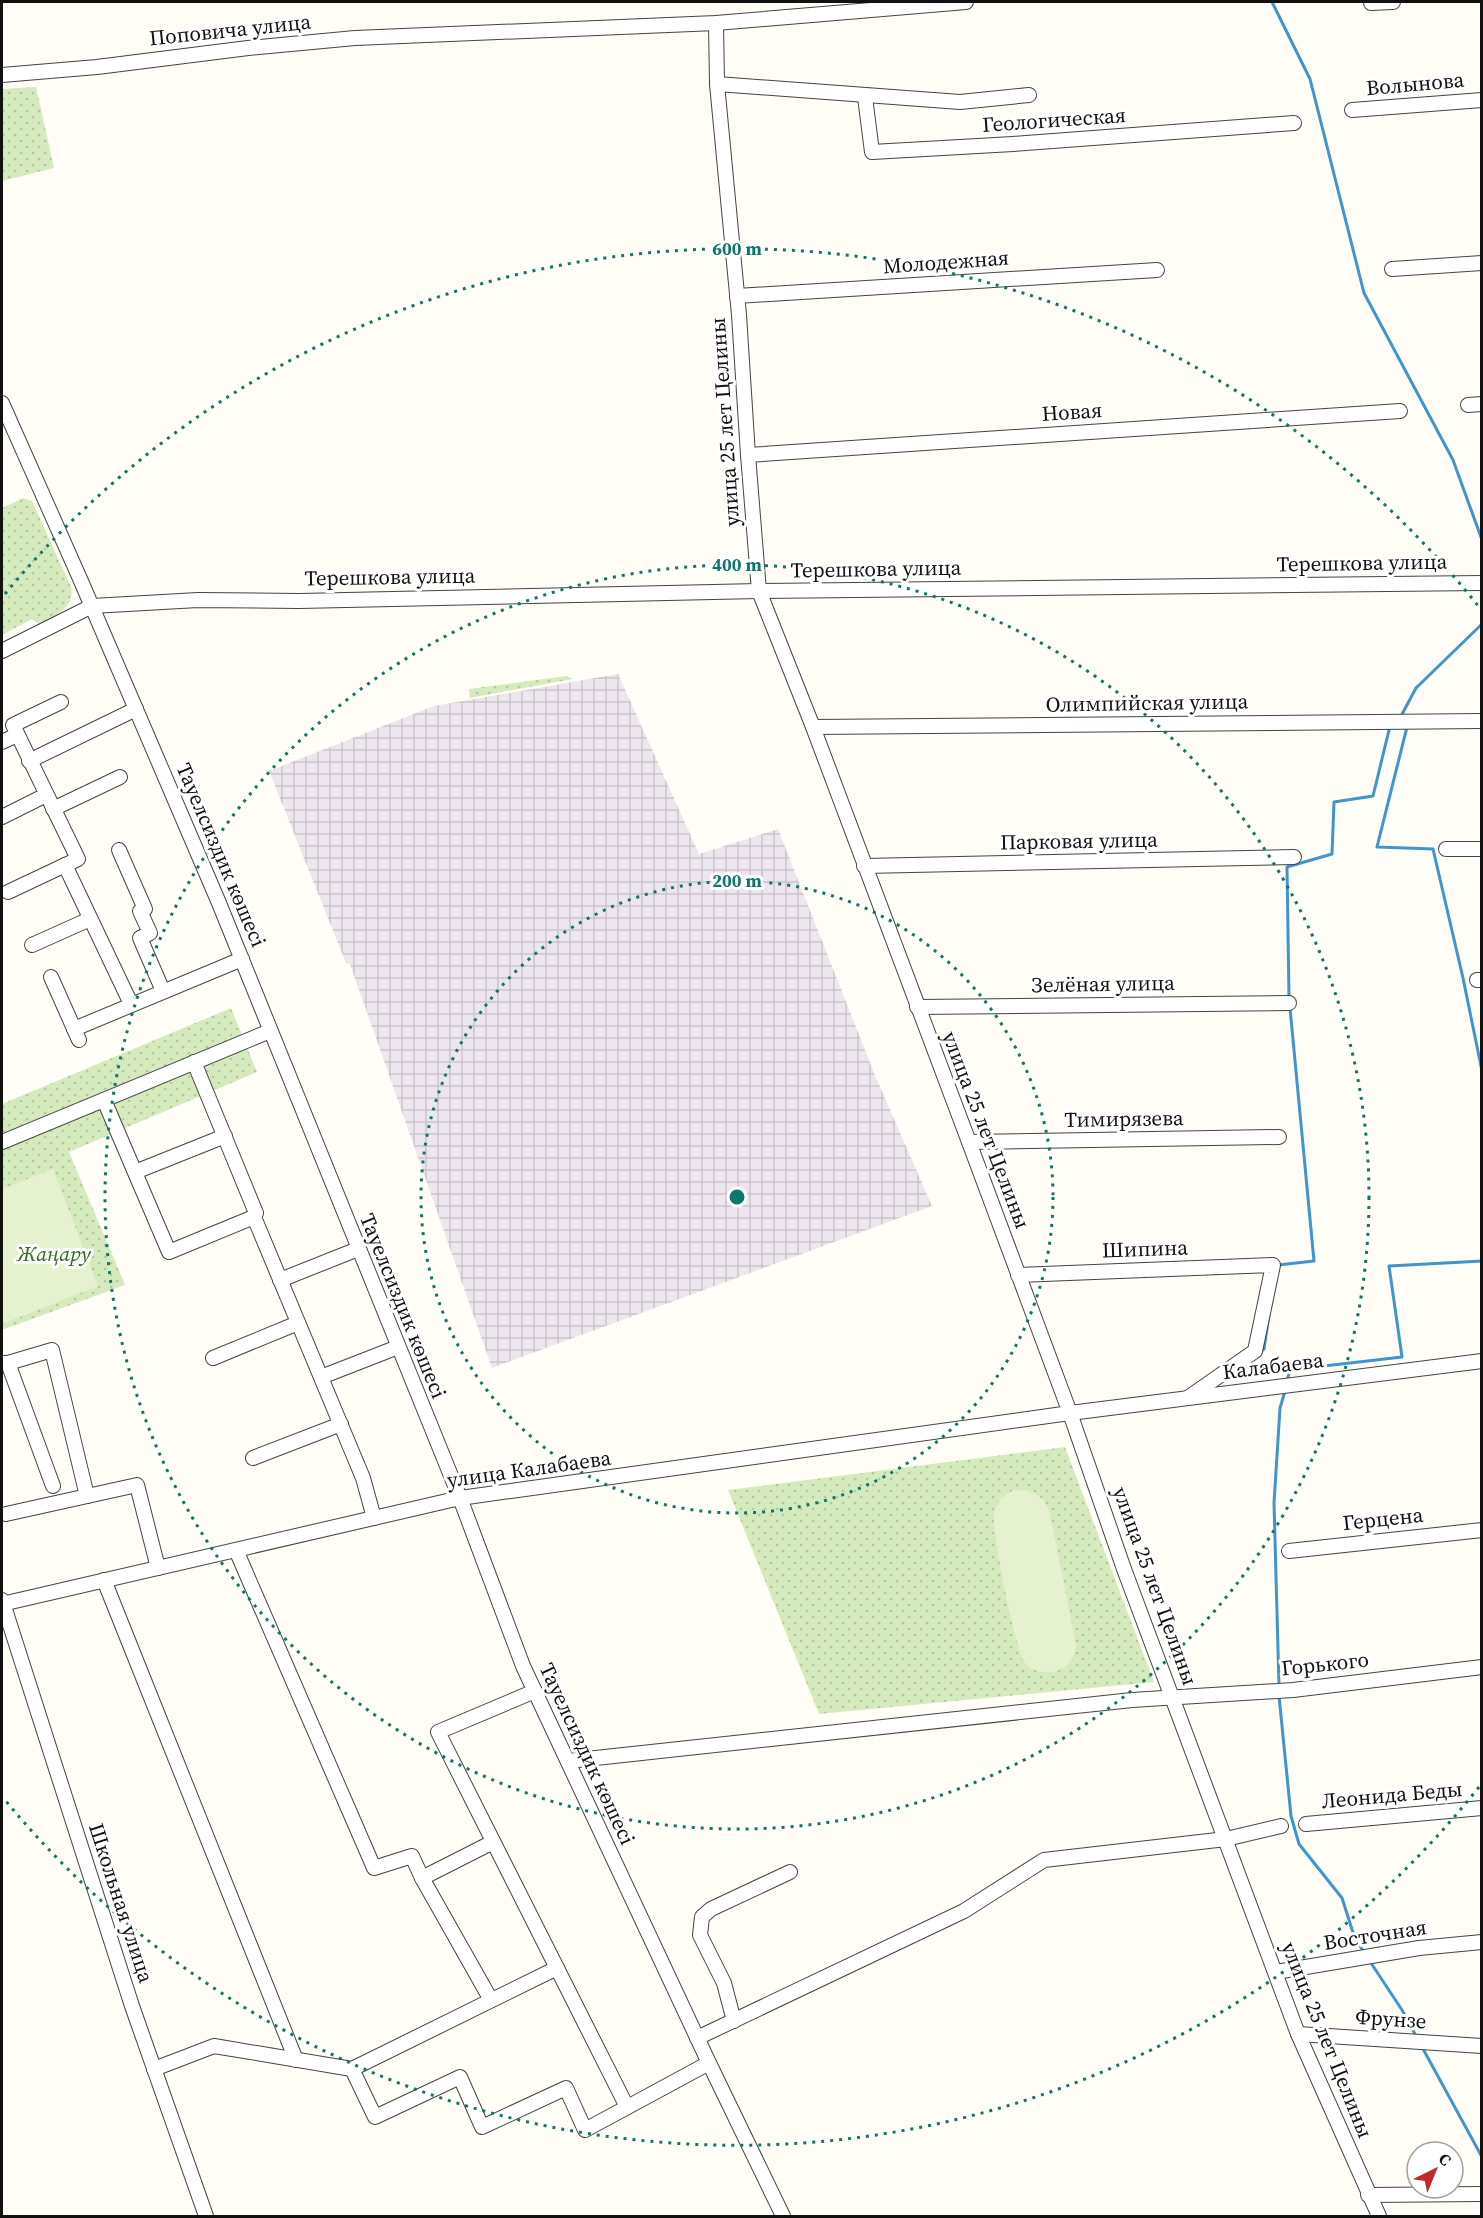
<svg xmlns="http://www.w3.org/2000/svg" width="1483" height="2218" font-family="'Source Serif 4',serif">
<defs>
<pattern id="industrial-grid" width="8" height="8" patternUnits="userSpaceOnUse" patternTransform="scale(1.5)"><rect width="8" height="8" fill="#eee6ef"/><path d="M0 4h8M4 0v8" fill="none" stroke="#cbc4cc"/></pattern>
<pattern id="green-dots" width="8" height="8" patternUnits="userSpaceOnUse" patternTransform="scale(1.5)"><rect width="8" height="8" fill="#d5ebbd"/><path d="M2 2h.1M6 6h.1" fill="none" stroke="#b6c8a1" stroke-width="1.8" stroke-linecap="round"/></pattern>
</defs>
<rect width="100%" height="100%" fill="#fffdf5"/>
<!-- industrial -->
<path fill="url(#industrial-grid)" d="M618,674L699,854L778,829L874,1073L932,1206L492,1368L350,964L346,963L269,771L434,706Z"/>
<!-- green -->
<g fill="url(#green-dots)">
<path d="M36,87L54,168L2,181V89Z"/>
<path d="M23,498L32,501L71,587C75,609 55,615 39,624L32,619L2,635V508Z"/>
<path d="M567,676L573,679L470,698L469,689Z"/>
<path d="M231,1008L257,1072L69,1152L125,1285L2,1330V1104Z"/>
<path d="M1065,1447L1154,1682L819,1714L728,1490Z"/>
</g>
<!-- pitch -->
<g fill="#e6f2cf">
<path d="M53,1169L98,1286L2,1324V1189Z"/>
<path d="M1014,1490C1033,1489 1043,1495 1050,1513L1076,1645C1075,1651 1074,1657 1070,1662C1060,1675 1036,1676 1025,1663C1015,1651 992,1531 994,1514C997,1501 1003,1496 1014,1490Z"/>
</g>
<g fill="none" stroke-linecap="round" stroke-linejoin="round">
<!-- stream -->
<g stroke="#3f96cf" stroke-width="3">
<path d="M1272,2L1310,79L1364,293L1453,460L1482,540"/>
<path d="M1400,718L1416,688L1482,624"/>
<path d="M1407,727L1377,847L1433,849L1463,978L1482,1071"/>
<path d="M1289,998L1287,867L1332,854L1334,802L1373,796L1390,726"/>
<path d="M1278,1265L1314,1261L1290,1008"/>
<path d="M1260,1352L1264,1349L1269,1315"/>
<path d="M1236,1376L1249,1363"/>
<path d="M1237,1376L1402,1357L1389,1266L1482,1261"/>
<path d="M1287,1381L1290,1370"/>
<path d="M1279,1686L1274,1503L1280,1408L1285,1391"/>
<path d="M1279,1696L1291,1816L1299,1844L1342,1898L1355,1939L1364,1952"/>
<path d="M1369,1960L1402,2010L1416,2036"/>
<path d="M1422,2047L1482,2157"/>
</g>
<defs>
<g id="minor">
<path d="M1371,2V3L1393,2"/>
<path d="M716,23L717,84L739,315L748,455L759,591L813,727L969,1142L1070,1413L1124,1569L1298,2034L1379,2216"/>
<path d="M2,75L97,67L248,48L355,38L716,23L966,2"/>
<path d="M717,84L960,102L1029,95"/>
<path d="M865,97L872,152L1013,144L1294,123"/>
<path d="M1352,110L1482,100"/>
<path d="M1392,269L1482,263"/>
<path d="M737,296L1157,270"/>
<path d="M2,403L81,581L219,903L460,1498L523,1666L709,2063L783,2216"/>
<path d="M1468,405L1482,404"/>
<path d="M748,455L1400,411"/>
<path d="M2,651L92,606L198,600L299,601L759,591L1482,583"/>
<path d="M813,727L1482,721"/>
<path d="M2,742L17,735"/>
<path d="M29,761L136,709"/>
<path d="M53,809L120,777"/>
<path d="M2,817L46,795"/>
<path d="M1446,849H1482"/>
<path d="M119,850L145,909L140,911L150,933L140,938L163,991"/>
<path d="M65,865L131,1004"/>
<path d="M864,866L1294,857"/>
<path d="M8,892L78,859L13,725L61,702"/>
<path d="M32,945L90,919"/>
<path d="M51,977L79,1040"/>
<path d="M1477,980H1482"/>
<path d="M917,1007L1289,1003"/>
<path d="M74,1029L242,959"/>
<path d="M194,1062L256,1213L254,1217L363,1478L374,1518"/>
<path d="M104,1100L169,1252L254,1217"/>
<path d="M2,1142L270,1031"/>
<path d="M969,1142L1279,1137"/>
<path d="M135,1172L225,1136"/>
<path d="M1018,1275L1273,1265L1255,1351L1189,1397"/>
<path d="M280,1280L358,1249"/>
<path d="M213,1358L298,1323"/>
<path d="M2,1363H8L52,1350L87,1496"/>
<path d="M8,1363L53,1486"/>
<path d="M321,1377L398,1347"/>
<path d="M253,1458L341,1424"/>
<path d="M6,1514L137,1485L158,1568"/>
<path d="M236,1550L374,1868L412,1856L422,1878L491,2000"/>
<path d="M1289,1551L1482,1530"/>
<path d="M104,1580L296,2060"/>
<path d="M2,1600L132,2006L206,2216"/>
<path d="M2,1604L460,1498L1070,1413L1482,1361"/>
<path d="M535,1691L438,1732L627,2107"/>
<path d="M568,1761L1132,1700L1293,1690L1482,1667"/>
<path d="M1306,1824L1482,1808"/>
<path d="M422,1878L493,1842"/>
<path d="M1276,1972L1419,1948L1482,1942"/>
<path d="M734,2021L724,1983L700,1935L702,1917L711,1909L790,1872"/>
<path d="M1298,2034L1482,2046"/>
<path d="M697,2038L964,1911L1044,1860L1226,1839L1281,1826"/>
<path d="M154,2069L214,2046L352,2069L557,1968"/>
<path d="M352,2069L375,2117L460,2077L482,2127L566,2088L585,2130L709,2063"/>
<path d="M1368,2195L1482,2194"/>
</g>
</defs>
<!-- minor casing -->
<use href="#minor" stroke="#444" stroke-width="16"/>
<!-- minor -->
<use href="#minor" stroke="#fff" stroke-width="14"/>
</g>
<!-- distance rings -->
<g fill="none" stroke="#0f766e" stroke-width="3" stroke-dasharray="3 6">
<circle cx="737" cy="1197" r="316"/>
<circle cx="737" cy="1197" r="632"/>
<path d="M1479 1787A948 948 0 0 1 5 1800M5 594A948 948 0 0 1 1479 607"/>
</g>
<g text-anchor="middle" stroke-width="6" stroke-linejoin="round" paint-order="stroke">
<!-- street labels -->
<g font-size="21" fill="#111" stroke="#fff">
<text transform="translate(230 30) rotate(-6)" y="7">Поповича улица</text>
<text transform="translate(1415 84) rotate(-5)" y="7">Волынова</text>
<text transform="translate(1054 120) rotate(-4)" y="7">Геологическая</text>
<text transform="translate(946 262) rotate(-4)" y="7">Молодежная</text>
<text transform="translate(1072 412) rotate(-4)" y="7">Новая</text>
<text transform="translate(725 422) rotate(-94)" y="7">улица 25 лет Целины</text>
<text transform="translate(1362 563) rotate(-1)" y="7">Терешкова улица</text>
<text transform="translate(876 569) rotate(-1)" y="7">Терешкова улица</text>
<text transform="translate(390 577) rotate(-1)" y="7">Терешкова улица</text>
<text transform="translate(1147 703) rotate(-1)" y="7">Олимпийская улица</text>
<text transform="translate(1079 841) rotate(-1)" y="7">Парковая улица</text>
<text transform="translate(221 855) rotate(67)" y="7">Тауелсиздик көшесі</text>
<text transform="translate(1103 984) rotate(-1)" y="7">Зелёная улица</text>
<text transform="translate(1124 1119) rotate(-1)" y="7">Тимирязева</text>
<text transform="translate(986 1130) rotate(69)" y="7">улица 25 лет Целины</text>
<text transform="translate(1145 1249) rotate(-2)" y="7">Шипина</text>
<text transform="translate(403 1306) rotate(68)" y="7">Тауелсиздик көшесі</text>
<text transform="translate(1273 1366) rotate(-7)" y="7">Калабаева</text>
<text transform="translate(529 1469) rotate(-8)" y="7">улица Калабаева</text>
<text transform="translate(1383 1519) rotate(-6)" y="7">Герцена</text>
<text transform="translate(1155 1586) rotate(70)" y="7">улица 25 лет Целины</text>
<text transform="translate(1325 1664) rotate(-6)" y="7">Горького</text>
<text transform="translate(587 1754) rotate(65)" y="7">Тауелсиздик көшесі</text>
<text transform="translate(1392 1795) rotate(-5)" y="7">Леонида Беды</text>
<text transform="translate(121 1903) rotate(72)" y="7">Школьная улица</text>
<text transform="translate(1375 1935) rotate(-9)" y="7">Восточная</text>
<text transform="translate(1391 2019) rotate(4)" y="7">Фрунзе</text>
<text transform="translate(1327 2040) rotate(68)" y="7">улица 25 лет Целины</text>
</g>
<!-- park labels -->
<g font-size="21" font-style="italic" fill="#2f6b1f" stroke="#fff">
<text x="54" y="1261">Жаңару</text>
</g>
</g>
<circle cx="737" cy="1197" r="9" fill="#0f766e" stroke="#fff" stroke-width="3"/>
<g font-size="18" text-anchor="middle" font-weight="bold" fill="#0f766e" stroke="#fff" stroke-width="6" stroke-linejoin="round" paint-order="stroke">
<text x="737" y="255">600 m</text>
<text x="737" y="571">400 m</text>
<text x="737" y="887">200 m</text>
</g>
<!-- border -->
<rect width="1483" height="2218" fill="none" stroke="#111111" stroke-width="6"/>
<!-- north arrow -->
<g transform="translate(1435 2170) rotate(43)"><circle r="28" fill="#ffffff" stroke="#a0a0a0" stroke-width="1.5"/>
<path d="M0-4.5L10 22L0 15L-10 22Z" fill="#c4262e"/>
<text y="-9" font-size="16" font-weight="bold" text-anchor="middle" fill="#111111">С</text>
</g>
</svg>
